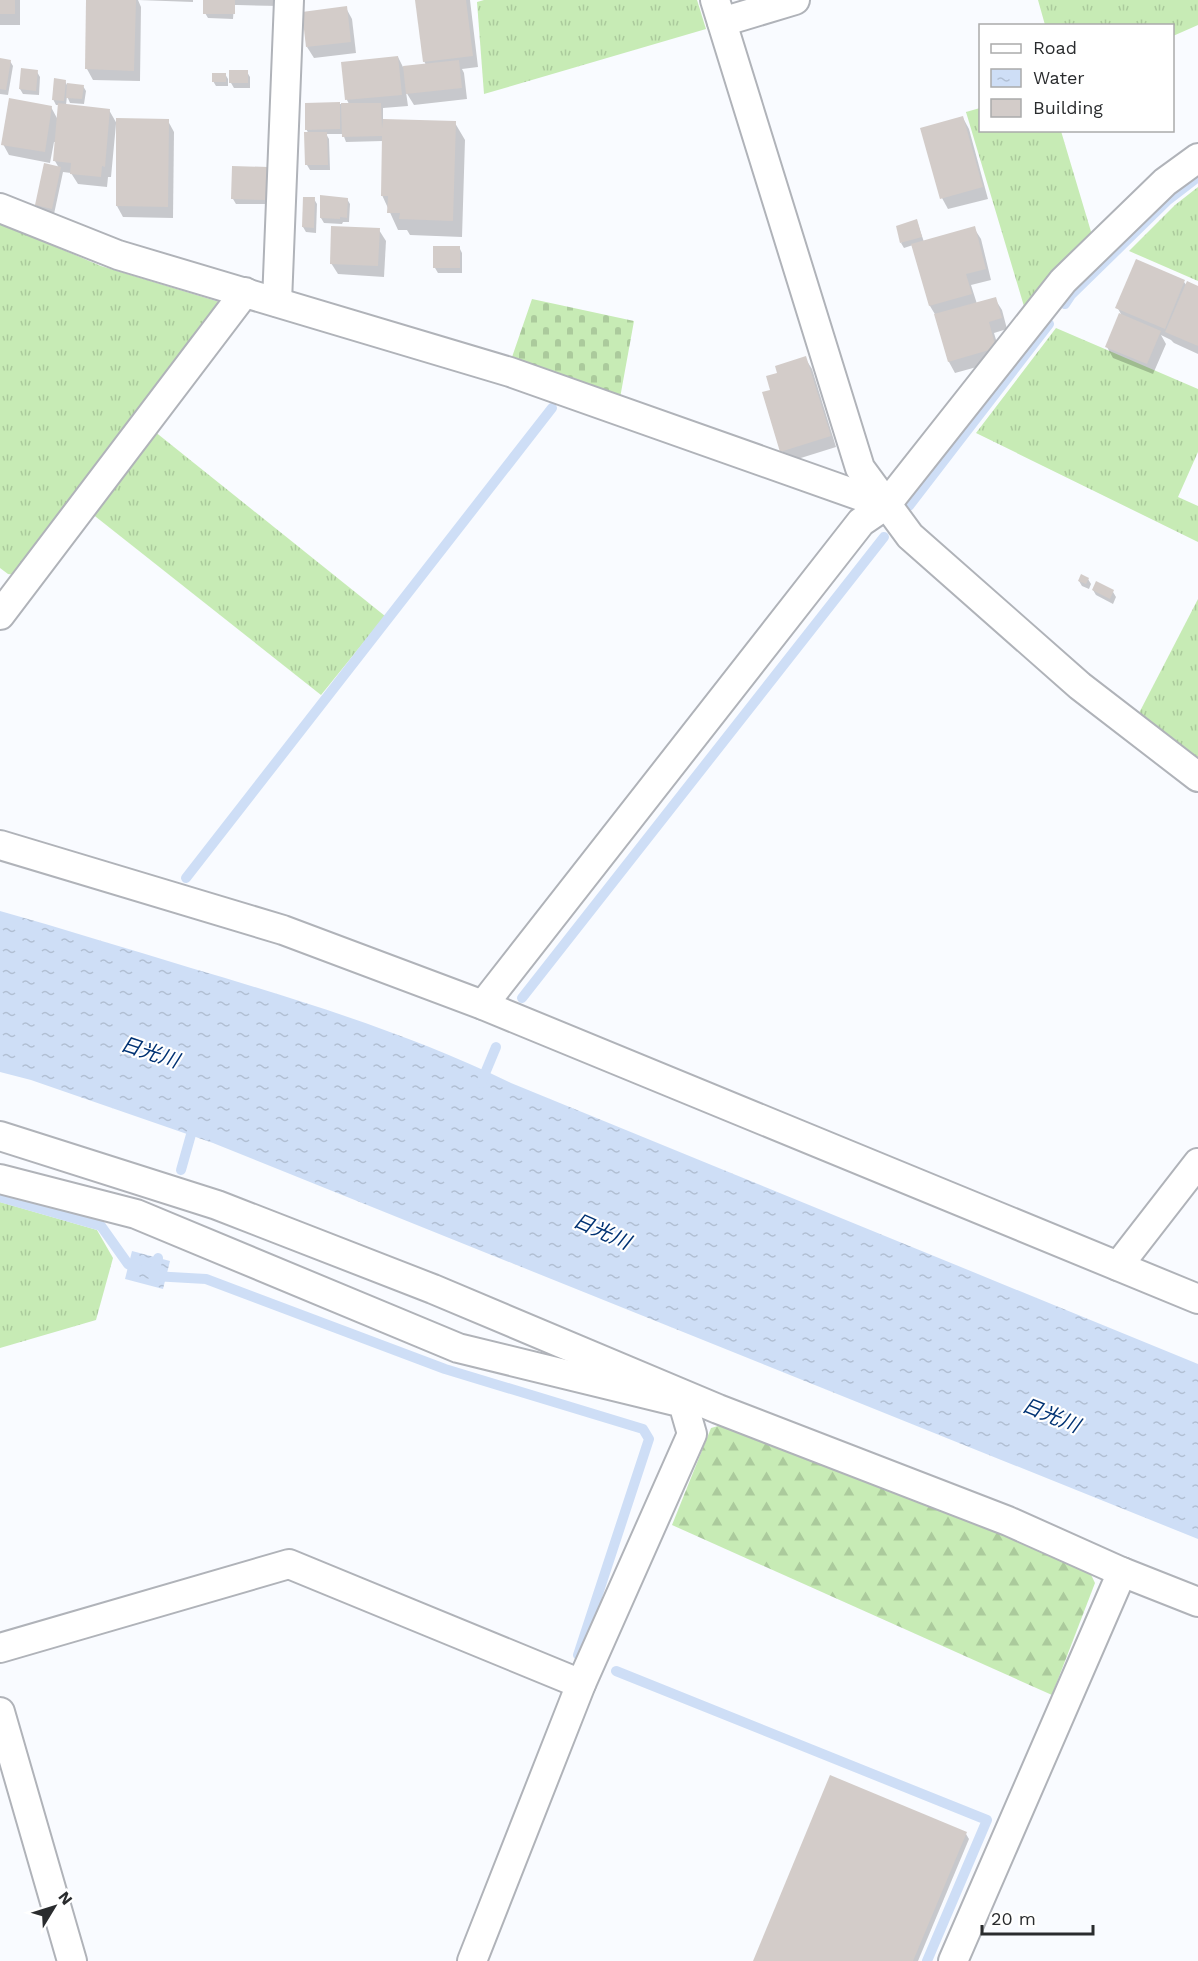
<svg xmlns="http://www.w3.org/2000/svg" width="1198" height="1961" font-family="'Work Sans','Noto Sans JP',sans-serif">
<defs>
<pattern id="grass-tufts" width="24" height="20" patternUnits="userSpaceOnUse" patternTransform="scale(1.5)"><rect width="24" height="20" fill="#c7ebb5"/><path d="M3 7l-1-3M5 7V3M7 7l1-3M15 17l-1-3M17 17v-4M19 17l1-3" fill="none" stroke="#abca9c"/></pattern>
<pattern id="forest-firs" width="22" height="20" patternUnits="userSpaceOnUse" patternTransform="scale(1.5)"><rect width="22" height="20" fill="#c7ebb5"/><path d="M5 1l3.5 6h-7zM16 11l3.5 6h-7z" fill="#abca9c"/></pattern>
<pattern id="cemetery-stones" width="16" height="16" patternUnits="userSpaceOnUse" patternTransform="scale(1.5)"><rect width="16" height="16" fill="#c7ebb5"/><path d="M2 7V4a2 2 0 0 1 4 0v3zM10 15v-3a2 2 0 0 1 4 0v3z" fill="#abca9c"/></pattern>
<pattern id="water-ripples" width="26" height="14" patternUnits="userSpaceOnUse" patternTransform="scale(1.5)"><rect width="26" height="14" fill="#cedef6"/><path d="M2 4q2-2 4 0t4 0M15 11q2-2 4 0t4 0" fill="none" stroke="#b1bfd3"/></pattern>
</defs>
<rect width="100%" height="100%" fill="#f9fbff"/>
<!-- grass -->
<g fill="url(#grass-tufts)">
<path d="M484,0H697L706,29L484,94L477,2Z"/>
<path d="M1038,0H1198V25L1173,36L1172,26L1045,25Z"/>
<path d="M980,108V130L1061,131L1092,235L1026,313L966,112Z"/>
<path d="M1198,187V281L1129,251L1175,205Z"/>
<path d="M0,223L101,266L226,304L24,576L8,574L0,568Z"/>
<path d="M1056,328L1198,389V452L1178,497L1198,506V542L976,433Z"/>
<path d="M154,431L385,616L321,695L91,513Z"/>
<path d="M1198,599V763L1138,715Z"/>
<path d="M0,1202L97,1230L113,1258L96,1320L0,1348Z"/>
</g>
<!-- forest -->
<path fill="url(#forest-firs)" d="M736,1421L1084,1560L1095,1583L1052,1695L672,1525L711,1428Z"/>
<!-- cemetery -->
<path fill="url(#cemetery-stones)" d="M532,299L634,321L620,398L576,379L511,360Z"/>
<!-- water -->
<g fill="url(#water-ripples)">
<path d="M0,911C64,929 128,949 191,968C300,1000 410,1034 511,1083L1198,1364V1539L213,1143L31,1080L0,1072Z"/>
<path d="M132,1251L170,1261L163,1289L125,1279Z"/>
</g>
<!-- shadow -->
<g fill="#0003">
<rect x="0" y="0" width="20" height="25"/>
<path d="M88,0H193V2L138,0L141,7L140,81L93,80L87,69Z"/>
<path d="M227,0H280V6L237,5V19V5H234L233,19L208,18L205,13Z"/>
<path d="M417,0H470L478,67L462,69L464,73L467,99L414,105L406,92L408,106L383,108V121L455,123L465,140L462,237L410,235L407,230H398L382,195L383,141L346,142L343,134H326L329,139L330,170H310L307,165L309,134L306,129V104H349L347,100L343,63L398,57L403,67L426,65L424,61Z"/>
<path d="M346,8L352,19L356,53L314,58L307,47Z"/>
<path d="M0,60L10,61L13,66L8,95L0,94Z"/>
<path d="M37,72L40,77L39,95L23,94L20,89Z"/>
<path d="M247,72L250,77V88H234L231,83Z"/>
<path d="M225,74L228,79V86H216L213,81Z"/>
<path d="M65,81L67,85L83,86L86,91L84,104L70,103L67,96L66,105L109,110L117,124H116L111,177H108L107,187L78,184L71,173L63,172L54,214L39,210L36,205L59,168L55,161L56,142H54L50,163L9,155L3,144L51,107L58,120L60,105H56L53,99Z"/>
<path d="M963,118L969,129L988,199L948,209L942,198Z"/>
<path d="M168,121L174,132L173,218L123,217L117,206Z"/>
<path d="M267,168L270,174L269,204H236L233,199Z"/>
<path d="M322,196L347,199L350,204L349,222H343L342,224L324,223L321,218Z"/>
<path d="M314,199L317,204L316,233L306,232L303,227Z"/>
<path d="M917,221L924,242L974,228L981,239L991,280L971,285L977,304L995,299L1002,310L1007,329L994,333L1002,360L955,373L949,362L936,316L930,306L913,245L904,248L901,243Z"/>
<path d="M379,230L386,241L384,277L338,274L331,263Z"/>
<path d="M459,247L462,253V273H438L435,268Z"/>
<path d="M1184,282L1187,286L1198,287V354L1174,343L1171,340L1161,335L1166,344L1153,374L1113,358L1107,347L1121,314L1117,307Z"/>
<path d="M805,358L812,369L836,447L788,462L782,451L772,391L779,374Z"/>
<path d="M1088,579L1091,584L1089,589L1082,586L1079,581Z"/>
<path d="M1093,590L1113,592L1116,597L1113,604L1096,595Z"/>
<path d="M966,1834L969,1839L918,1961H755Z"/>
</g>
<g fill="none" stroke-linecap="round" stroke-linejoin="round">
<!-- stream -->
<g stroke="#cedef6" stroke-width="10">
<path d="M1065,304L1071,295L1168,200L1198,177"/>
<path d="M909,506L1049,324"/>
<path d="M186,878L552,408"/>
<path d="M522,998L884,537"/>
<path d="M481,1083L496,1047"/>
<path d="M181,1170L194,1124"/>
<path d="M0,1197L101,1226L128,1264L139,1270"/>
<path d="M158,1258L153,1276L206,1279L445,1369L643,1429L649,1439L578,1655"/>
<path d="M616,1671L987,1820L927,1961"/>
</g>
</g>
<!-- building -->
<g fill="#d3ccc9">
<rect x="0" y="0" width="15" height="14"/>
<path d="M86,0H136L134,71L85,69Z"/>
<rect x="203" y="0" width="32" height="14"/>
<path d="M415,0H466L473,56L423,62Z"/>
<path d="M347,6L351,42L306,47L302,12Z"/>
<path d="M398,56L402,95L345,100L341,62Z"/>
<path d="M0,58L11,60L6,90L0,89Z"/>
<path d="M459,60L462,88L406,94L403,66Z"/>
<path d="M21,68L38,70L36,91L19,89Z"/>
<rect x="229" y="70" width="19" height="13"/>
<rect x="212" y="73" width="14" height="9"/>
<path d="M54,78L66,80L64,101L52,100Z"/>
<path d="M67,83L84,85L82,99L66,98Z"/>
<path d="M9,98L52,106L45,152L1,145Z"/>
<path d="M340,102V129L305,130V103Z"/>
<path d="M58,103L110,109L105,167L102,166L101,177L70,174L71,163L53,161Z"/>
<path d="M341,103H381L382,129L383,119L456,121L453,221L399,219L400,213H387L388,196H381L382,136L342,137Z"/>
<path d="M963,116L983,187L940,199L920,128Z"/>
<path d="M116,118L169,119L168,207L116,206Z"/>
<path d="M304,132H327L328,165H305Z"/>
<path d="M44,163L61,167L52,209L35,205Z"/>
<path d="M232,166L268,167L267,200L231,199Z"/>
<path d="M320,195L348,198L347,218L340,217V219L320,218Z"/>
<path d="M303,197H315L314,228L302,227Z"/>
<path d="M917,219L922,237L900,243L896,226Z"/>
<path d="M331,226L380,228L378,266L330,264Z"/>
<path d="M975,226L986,269L966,274L972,294L929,306L911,244Z"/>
<rect x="433" y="246" width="27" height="22"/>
<path d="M1136,259L1185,280L1165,329L1115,308Z"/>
<path d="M1187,281L1198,286V346L1165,332Z"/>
<path d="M996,297L1002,318L989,322L996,348L948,362L934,314Z"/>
<path d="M1119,313L1161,331L1147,364L1105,347Z"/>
<path d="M806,356L831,436L780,452L762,392L770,390L766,376L777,373L775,366Z"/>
<path d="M1081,574L1089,578L1086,584L1078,581Z"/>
<path d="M1096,581L1114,590L1110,599L1092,590Z"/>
<path d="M830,1775L967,1832L913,1961H753Z"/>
</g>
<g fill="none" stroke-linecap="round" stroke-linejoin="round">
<defs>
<g id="street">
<path d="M715,0L860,468L910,536L1080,686L1198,777"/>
<path d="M722,22L795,0"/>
<path d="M0,208L118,255L510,372L886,505"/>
<path d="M277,302L289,0"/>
<path d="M0,615L245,292"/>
<path d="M0,845L283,930L483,1005L1198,1299"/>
<path d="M483,1005L861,522L886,505L1063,281L1165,182L1198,158"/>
<path d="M0,1136L217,1205L433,1289L718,1409L1008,1521L1122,1572L1198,1602"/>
<path d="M0,1179L136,1214L458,1348L683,1403L692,1434L581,1684L472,1961"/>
<path d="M1118,1266L1198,1163"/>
<path d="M0,1648L289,1564L581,1684"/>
<path d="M0,1712L72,1961"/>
<path d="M953,1961L1122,1572"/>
</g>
</defs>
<!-- street casing -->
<use href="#street" stroke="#b0b3b9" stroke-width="32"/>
<!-- street -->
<use href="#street" stroke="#fff" stroke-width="28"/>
</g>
<g text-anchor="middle" stroke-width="4.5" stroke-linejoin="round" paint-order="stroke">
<!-- water labels -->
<g font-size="20" font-style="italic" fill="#003273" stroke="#fff">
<text transform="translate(150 1052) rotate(18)" y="7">日光川</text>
<text transform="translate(602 1231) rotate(24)" y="7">日光川</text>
<text transform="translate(1051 1415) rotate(22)" y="7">日光川</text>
</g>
</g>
<!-- legend -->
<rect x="979" y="24" width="195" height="108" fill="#ffffff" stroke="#aaabab" stroke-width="1.5"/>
<rect x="991" y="44" width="30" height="9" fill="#ffffff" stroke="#aaabab" stroke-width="1.5"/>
<text x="1033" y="54" font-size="18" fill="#2a2c2e">Road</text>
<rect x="991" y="69" width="30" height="18" fill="url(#water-ripples)" stroke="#aaabab" stroke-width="1.5"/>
<text x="1033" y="84" font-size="18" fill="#2a2c2e">Water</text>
<rect x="991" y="99" width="30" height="18" fill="#d3ccc9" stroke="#aaabab" stroke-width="1.5"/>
<text x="1033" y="114" font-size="18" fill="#2a2c2e">Building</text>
<!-- north arrow -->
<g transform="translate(54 1907) rotate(52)" stroke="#ffffff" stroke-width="4.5" paint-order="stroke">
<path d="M0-4.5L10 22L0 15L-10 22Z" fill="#2a2c2e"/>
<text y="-9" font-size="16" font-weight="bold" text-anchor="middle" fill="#2a2c2e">N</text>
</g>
<!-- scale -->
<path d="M982 1925v9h111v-9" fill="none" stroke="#2a2c2e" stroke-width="3"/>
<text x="991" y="1925" font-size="18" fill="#2a2c2e" stroke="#ffffff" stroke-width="4.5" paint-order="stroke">20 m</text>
</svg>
